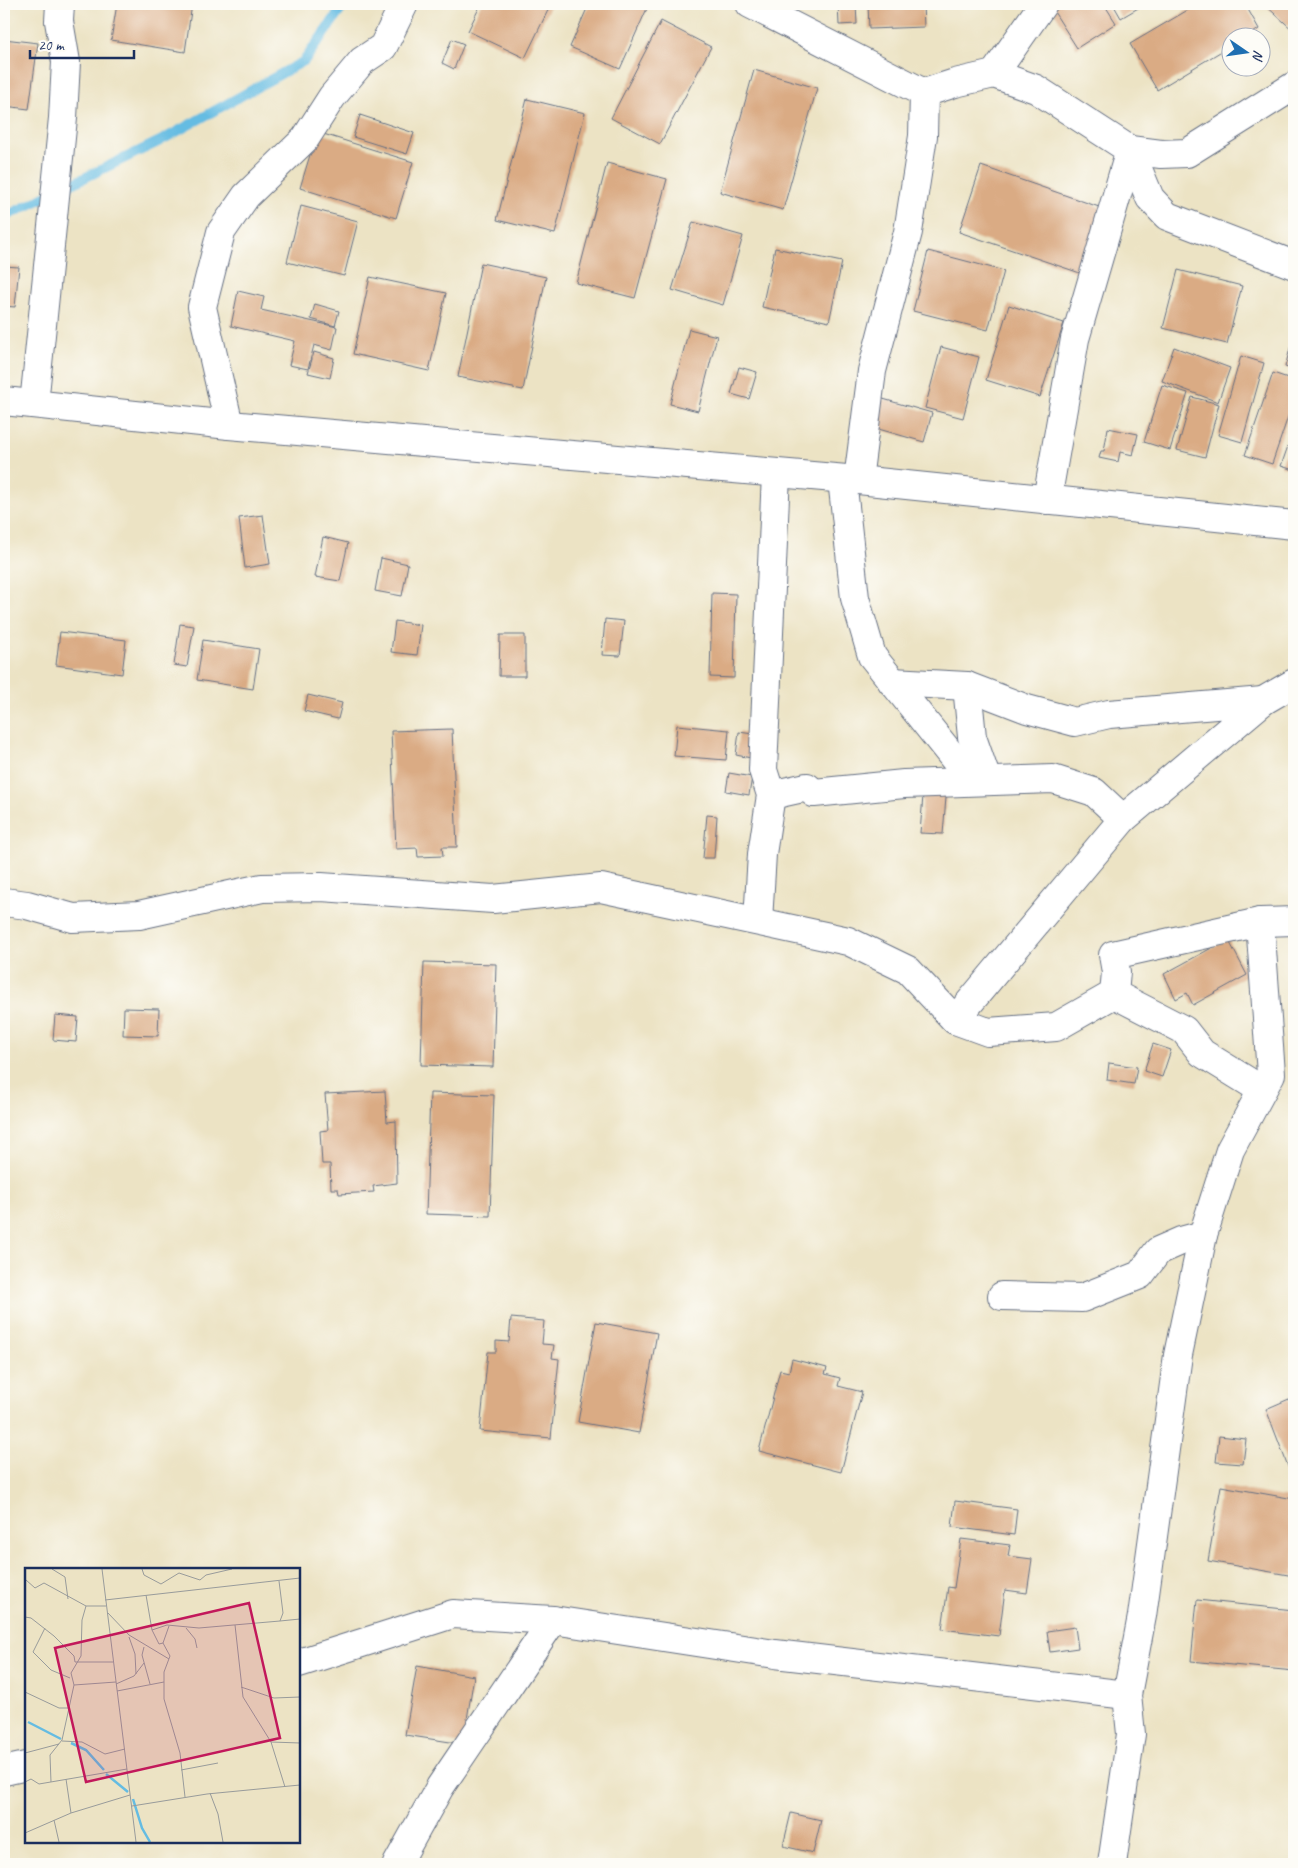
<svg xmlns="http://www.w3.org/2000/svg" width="1298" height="1868" font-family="Caveat,sans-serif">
<rect width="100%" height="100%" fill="#fdfcf7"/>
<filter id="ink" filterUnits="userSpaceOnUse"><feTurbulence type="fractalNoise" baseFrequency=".02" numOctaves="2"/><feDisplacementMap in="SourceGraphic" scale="10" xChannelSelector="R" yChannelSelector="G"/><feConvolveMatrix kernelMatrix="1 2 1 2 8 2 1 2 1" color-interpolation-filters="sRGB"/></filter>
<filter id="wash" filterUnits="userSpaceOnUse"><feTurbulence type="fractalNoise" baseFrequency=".0096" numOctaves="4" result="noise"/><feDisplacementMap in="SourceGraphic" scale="20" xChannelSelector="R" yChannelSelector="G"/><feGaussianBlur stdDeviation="1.12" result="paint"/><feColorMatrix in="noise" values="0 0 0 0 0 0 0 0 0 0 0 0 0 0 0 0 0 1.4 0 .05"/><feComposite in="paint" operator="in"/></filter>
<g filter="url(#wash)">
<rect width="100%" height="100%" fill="#ece3c4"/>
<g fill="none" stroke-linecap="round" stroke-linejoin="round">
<!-- stream -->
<path stroke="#65bce2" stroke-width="10" d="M4,217L160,141L304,61L345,4"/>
</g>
<g id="blocks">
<!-- building -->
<g fill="#daab84">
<path d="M117,4H192L185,52L111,40Z"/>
<path d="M481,4H551L525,58L468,31Z"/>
<path d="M589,4H649L620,69L570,47Z"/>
<path d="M838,4H856L857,24L839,25Z"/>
<path d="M868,4H923L924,27L869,29Z"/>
<path d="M1049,4H1104L1116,23L1077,48Z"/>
<path d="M1113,4H1145L1121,18Z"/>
<path d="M1198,4H1245L1259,29L1245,38H1230V46L1157,90L1130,44Z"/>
<path d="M1266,4H1294V31L1265,5Z"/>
<path d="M661,21L711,47L660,144L611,118Z"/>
<path d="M4,39L38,43L29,109L4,106Z"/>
<path d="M452,39L464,44L454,69L442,63Z"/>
<path d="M754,70L817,88L783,210L720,192Z"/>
<path d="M527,99L585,113L555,234L497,220Z"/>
<path d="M360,115L414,133L407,154L353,137Z"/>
<path d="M317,132L413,162L396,218L300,188Z"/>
<path d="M607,163L667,179L635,298L576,283Z"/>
<path d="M981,166L1102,208L1080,273L959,232Z"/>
<path d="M301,206L358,221L344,276L287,262Z"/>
<path d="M693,222L743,236L723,305L672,290Z"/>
<path d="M775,248L842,262L829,322L762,307Z"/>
<path d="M928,251L1004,271L988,330L913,311Z"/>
<path d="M481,263L546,277L523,390L458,377Z"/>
<path d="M4,266L19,267L15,307L4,306Z"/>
<path d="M1178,270L1242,286L1227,344L1163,328Z"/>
<path d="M370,277L446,293L429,371L353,354Z"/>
<path d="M238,291L264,297L261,310L337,327L332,350L314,345L308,369L289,365L295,341L231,326Z"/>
<path d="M315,304L339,311L335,326L311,319Z"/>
<path d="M1009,305L1064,323L1040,397L986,380Z"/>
<path d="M689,329L717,336L698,411L670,404Z"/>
<path d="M1294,334V370L1285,367Z"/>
<path d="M941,347L979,357L963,418L925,408Z"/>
<path d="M1174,347L1230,368L1218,402L1162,381Z"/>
<path d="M314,352L334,358L330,378L308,373Z"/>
<path d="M1241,356L1264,363L1242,442L1218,435Z"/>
<path d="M739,367L757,372L749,399L731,394Z"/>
<path d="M1273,373L1294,380V399L1272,464L1245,455Z"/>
<path d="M1162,385L1188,393L1170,450L1144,442Z"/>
<path d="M876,397L932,413L924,442L868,426Z"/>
<path d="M1192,397L1219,404L1205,457L1177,450Z"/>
<path d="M1108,428L1138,434L1133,455L1120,452L1118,462L1099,458L1101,451H1104Z"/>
<path d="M1288,446L1294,448V470L1281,466Z"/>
<path d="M263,515L270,564L245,568L239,518Z"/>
<path d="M323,537L348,543L340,581L315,577Z"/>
<path d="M381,558L408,564L402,596L375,591Z"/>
<path d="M712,593L736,594L734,678L710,677Z"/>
<path d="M605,619L624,621L620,656L602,655Z"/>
<path d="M395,621L421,625L417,655L391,652Z"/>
<path d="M180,624L194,626L187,667L174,665Z"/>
<path d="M60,632L126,640L122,674L56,665Z"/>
<path d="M500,635H525V676H499Z"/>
<path d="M203,640L259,649L253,689L197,680Z"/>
<path d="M308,695L342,703L338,719L304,711Z"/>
<path d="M677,725L729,730L726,760L674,756Z"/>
<path d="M452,729L457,847H442L443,856L418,857L417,848L396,849L391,731Z"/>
<path d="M739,732L760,735L756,759L736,755Z"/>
<path d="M729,773L752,777L749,795L726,791Z"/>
<path d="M924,783L947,785L943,834L920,833Z"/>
<path d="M707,815L717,816L714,858H703Z"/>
<path d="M1228,939L1247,975L1193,1005L1187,993L1176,999L1164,974Z"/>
<path d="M424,962L496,964L493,1067L421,1065Z"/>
<path d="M124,1008L159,1009L158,1036L123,1035Z"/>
<path d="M55,1015L78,1017L76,1042L53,1040Z"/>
<path d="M1294,1022V1035L1290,1023Z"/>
<path d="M1153,1044L1171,1050L1162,1077L1144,1071Z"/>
<path d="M1109,1063L1137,1067L1134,1084L1107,1080Z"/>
<path d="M385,1091L387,1122L396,1121L397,1183L373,1186L374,1192L339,1194L338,1189H331L330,1164H322L320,1131L328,1130L325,1094Z"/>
<path d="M430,1093L494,1095L490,1216L426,1214Z"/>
<path d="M511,1318L544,1321L542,1344L554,1345L552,1358L559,1359L551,1438L480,1431L488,1352H496V1341L509,1342Z"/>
<path d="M596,1322L657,1333L639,1433L578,1422Z"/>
<path d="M792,1359L827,1368L825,1374L840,1378L838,1386L862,1392L841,1472L759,1451L780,1370L789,1372Z"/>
<path d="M1289,1399L1294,1413V1467L1289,1469L1266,1409Z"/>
<path d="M1219,1436L1246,1439L1243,1464L1216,1462Z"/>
<path d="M1221,1486L1294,1499V1576L1208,1561Z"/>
<path d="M955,1501L1017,1509L1014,1535L952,1527Z"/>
<path d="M961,1539L1010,1545L1008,1556L1032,1559L1027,1593L1005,1590L999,1636L942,1629L948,1587L954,1588Z"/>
<path d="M1197,1600L1294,1610V1671L1191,1661Z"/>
<path d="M1075,1627L1078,1648L1050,1652L1047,1631Z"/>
<path d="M417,1666L474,1676L463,1744L405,1735Z"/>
<path d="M791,1813L821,1820L813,1853L783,1846Z"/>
</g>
</g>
</g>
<g filter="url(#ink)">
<use href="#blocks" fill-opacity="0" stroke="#646e82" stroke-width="1"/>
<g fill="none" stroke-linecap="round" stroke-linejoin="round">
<defs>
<g id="minor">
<path d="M750,4L924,93L955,83L994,74L1036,89L1130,150L1161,154L1187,153L1294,86"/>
<path d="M994,74L1043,4"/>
<path d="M1130,150L1150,198L1167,216L1294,265"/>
<path d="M34,404L63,118L66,62L59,21L60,4"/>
<path d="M229,425L202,307L221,232L246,196L305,139L332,97L362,61L383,47L404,4"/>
<path d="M842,479L855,598L872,656L972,781"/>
<path d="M858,480L872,371L908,232L923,136L924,93"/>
<path d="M1047,500L1075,339L1130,150"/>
<path d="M892,682L967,686L1027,709L1075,722L1109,714L1263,701"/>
<path d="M967,686L972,737L987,780"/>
<path d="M771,795L807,787L814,793L904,784L1053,779L1094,792L1123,819"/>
<path d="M4,902L27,905L73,918L139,915L262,888L321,887L493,899L601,888L848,941L908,970L955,1020L988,1032L1056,1027L1114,994L1116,972L1113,955L1260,922L1294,921"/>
<path d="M758,921L762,854L771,795L763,770L776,474"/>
<path d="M1114,994L1184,1030L1202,1053L1262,1090"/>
<path d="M955,1020L1123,819L1263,701L1294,683"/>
<path d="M1002,1296L1082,1298L1140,1275L1158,1251L1181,1241L1203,1235"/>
<path d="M299,1663L453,1614L553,1620L775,1654L1127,1695"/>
<path d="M4,1771L26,1766"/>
<path d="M397,1864L440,1787L553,1620"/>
<path d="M1112,1864L1131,1734L1127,1695L1142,1616L1178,1355L1203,1235L1230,1150L1271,1074L1260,922"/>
</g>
<path id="secondary" d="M4,401L229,425L858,480L1294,525"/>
</defs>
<!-- minor casing -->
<use href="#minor" stroke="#646e82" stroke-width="30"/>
<!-- secondary casing -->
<use href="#secondary" stroke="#646e82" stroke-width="30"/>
<!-- minor -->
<use href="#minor" stroke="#fff" stroke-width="28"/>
<!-- secondary -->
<use href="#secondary" stroke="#fff" stroke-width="28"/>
</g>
</g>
<!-- overview -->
<g transform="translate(25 1568)">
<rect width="275" height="275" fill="#ece3c4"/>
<path fill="none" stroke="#65bce2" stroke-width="2.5" d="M3,154L36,171M46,175L61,182L79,202M81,206L103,224M108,231L117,260L125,274"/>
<path fill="none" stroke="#989b9b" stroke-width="1" d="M27,1L40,9L43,31M77,1L111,274M117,1L119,7L136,16L154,5L175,12M1,12L10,20L19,15L61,38H81M175,12L181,7L207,1M121,27L127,62L134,76L138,75L145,88L139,104V131L155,185L160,229M80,32L275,10M83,45L104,67L144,91M0,49L6,50L29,68L49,88L50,94M255,53L275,51M210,57L218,129L246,174L260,219M20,60L8,84L26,102L45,110M161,60L170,71L172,80M127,62L142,57L174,60L255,53L258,45L254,13M104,69L110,86L111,106M138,75L144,58M119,79L117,87L125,116M50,94H88M91,116L109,108L119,95M49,117L91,114M216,119L249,130L275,129M92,123L139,114M0,124L34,140H43M37,173L57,174L80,186L100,181M246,174L275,175M0,185L34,176M156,202L193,195M41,211L46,245M0,214L6,211L14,216L102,201M26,214L25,187L37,172L49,117L46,105L56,88L57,52L61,38M185,225L193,246L198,274M107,238L182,226L275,217M29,252L34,274M0,265L46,245L105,227"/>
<path fill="#c2185b" fill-opacity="0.15" stroke="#c2185b" stroke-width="2.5" d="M224,35L255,170L61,214L30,80Z"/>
<rect width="275" height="275" fill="none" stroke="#1b2f5e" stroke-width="2.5"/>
</g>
<!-- margin -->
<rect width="1298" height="1868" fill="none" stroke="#fdfcf7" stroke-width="20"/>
<!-- north arrow -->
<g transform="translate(1246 52) rotate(103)"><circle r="24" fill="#fdfcf7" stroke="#a3aaba"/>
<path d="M0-4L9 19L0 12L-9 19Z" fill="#1f6fb2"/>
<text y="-8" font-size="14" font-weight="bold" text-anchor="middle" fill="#1b2f5e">N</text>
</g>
<!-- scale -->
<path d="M30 50v8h104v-8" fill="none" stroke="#1b2f5e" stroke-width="2.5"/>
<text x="38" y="50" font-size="15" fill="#1b2f5e" stroke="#fdfcf7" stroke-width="4" paint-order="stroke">20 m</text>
</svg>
